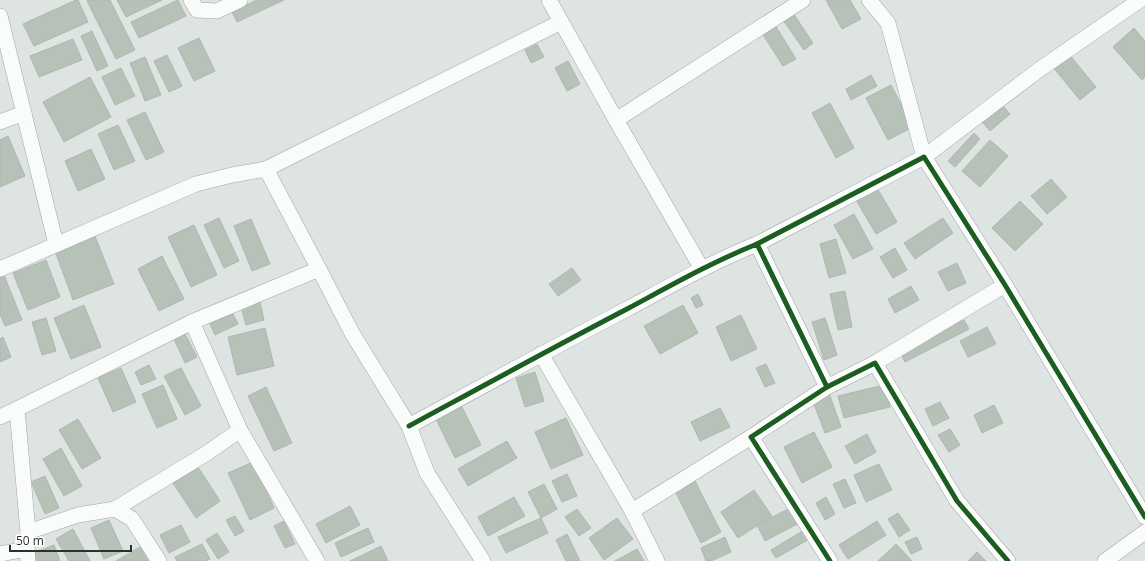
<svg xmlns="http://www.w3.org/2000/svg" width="1145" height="561" font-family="'Open Sans',sans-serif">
<rect width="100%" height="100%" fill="#dee4e2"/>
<!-- building -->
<g fill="#b6c2b8" stroke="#b1b5b3">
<path d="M76,0H78L88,22L34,46L23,24Z"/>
<path d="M89,0H110L135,50L116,59L87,1Z"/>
<path d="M117,0H162L126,17Z"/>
<path d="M178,0L186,16L139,38L131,22Z"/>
<path d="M257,0H284L237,22L232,12Z"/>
<path d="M826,0H850L861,19L842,29Z"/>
<path d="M793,13L813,43L804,50L783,20Z"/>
<path d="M775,25L796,59L783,66L762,33Z"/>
<path d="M1134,28L1145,41V77L1142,80L1113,47Z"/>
<path d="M92,31L108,66L97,71L81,36Z"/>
<path d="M199,38L215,71L194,81L178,48Z"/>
<path d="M73,39L82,60L39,77L30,56Z"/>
<path d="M537,44L544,57L531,63L525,50Z"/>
<path d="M1068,53L1096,87L1080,100L1052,66Z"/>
<path d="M167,55L182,86L169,92L154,61Z"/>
<path d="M145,57L161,95L145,101L130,63Z"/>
<path d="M568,61L580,84L567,91L555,68Z"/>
<path d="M121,68L135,96L115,105L102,77Z"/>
<path d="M871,75L877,86L851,100L846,89Z"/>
<path d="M90,77L111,117L64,142L43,102Z"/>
<path d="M891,85L913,127L888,140L866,98Z"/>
<path d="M998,100L1010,114L990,131L978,117Z"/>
<path d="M830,103L854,148L836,158L812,113Z"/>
<path d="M145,112L164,152L146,160L127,120Z"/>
<path d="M118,125L135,161L114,170L98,134Z"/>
<path d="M974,133L980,139L955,167L948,161Z"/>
<path d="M8,136L25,176L0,187V140Z"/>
<path d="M990,140L1008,156L980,187L962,171Z"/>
<path d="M91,149L105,179L78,191L65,161Z"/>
<path d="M1051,179L1067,197L1047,214L1031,196Z"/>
<path d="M877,188L897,222L876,234L856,200Z"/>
<path d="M1020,201L1043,224L1015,251L992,228Z"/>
<path d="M854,214L873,249L853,259L834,225Z"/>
<path d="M219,218L239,261L224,268L204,225Z"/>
<path d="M943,218L953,233L915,259L904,243Z"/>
<path d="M251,219L270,264L252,271L234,226Z"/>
<path d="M194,225L217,275L191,287L168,237Z"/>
<path d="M95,236L114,284L73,300L55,251Z"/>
<path d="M836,239L846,273L829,278L820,244Z"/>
<path d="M895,248L907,270L893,278L880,257Z"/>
<path d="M162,256L184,299L159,311L138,269Z"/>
<path d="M46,260L60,297L28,310L13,273Z"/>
<path d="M957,263L966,283L948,291L938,272Z"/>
<path d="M572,268L581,280L558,296L549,284Z"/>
<path d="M4,275L22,320L5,326L0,314V277Z"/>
<path d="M911,286L919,300L895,313L888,299Z"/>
<path d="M845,291L852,327L838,330L830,294Z"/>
<path d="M698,294L703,305L696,308L691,298Z"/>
<path d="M259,298L264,320L246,325L240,303Z"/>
<path d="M84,305L101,347L71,359L54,318Z"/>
<path d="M683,305L698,333L660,354L644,326Z"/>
<path d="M233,314L238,324L215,335L210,324Z"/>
<path d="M741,315L757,349L731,361L716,327Z"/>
<path d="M46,318L56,351L42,355L32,322Z"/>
<path d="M825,318L837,355L824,360L812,322Z"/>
<path d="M964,320L969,329L905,362L900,352Z"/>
<path d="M987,327L996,344L968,357L960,341Z"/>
<path d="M265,328L274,366L237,375L228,337Z"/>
<path d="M185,334L197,357L185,363L174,339Z"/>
<path d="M3,337L11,357L0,362V339Z"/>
<path d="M766,364L775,383L765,387L756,368Z"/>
<path d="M149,365L156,379L141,385L135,372Z"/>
<path d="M121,368L136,402L113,412L98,378Z"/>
<path d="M181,368L201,406L185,415L164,376Z"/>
<path d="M535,372L544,401L525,407L516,378Z"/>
<path d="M163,385L177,419L157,428L142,394Z"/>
<path d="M884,385L890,407L844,418L838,396Z"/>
<path d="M266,387L292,443L274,451L248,396Z"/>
<path d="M829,393L841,427L825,433L812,399Z"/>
<path d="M940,402L949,418L933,426L925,409Z"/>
<path d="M994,405L1003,423L982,433L974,415Z"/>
<path d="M462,407L481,445L455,458L436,419Z"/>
<path d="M720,408L730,427L700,441L691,422Z"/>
<path d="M566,418L583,455L551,469L535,432Z"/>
<path d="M78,419L101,458L82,469L59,430Z"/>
<path d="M950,429L960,445L949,452L938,435Z"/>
<path d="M814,432L832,467L802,483L784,447Z"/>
<path d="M867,434L876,452L855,464L845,446Z"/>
<path d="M507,441L517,458L468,486L458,469Z"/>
<path d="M61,448L82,486L64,496L43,459Z"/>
<path d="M253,462L274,508L250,520L228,473Z"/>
<path d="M879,464L892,490L866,502L854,475Z"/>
<path d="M198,467L220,501L196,518L173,483Z"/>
<path d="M567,474L577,496L562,502L552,481Z"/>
<path d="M45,476L59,508L45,514L31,482Z"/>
<path d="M845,479L856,503L844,508L833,484Z"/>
<path d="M695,481L721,532L701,543L675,491Z"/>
<path d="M544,484L557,509L541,518L528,492Z"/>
<path d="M754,490L772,516L738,538L721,512Z"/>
<path d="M514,497L525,516L488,536L478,517Z"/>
<path d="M826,497L835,514L825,520L816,503Z"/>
<path d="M350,506L360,525L326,543L316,524Z"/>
<path d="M792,507L801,522L765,541L757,525Z"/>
<path d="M577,509L591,528L579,536L565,517Z"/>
<path d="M898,513L910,530L899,537L888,519Z"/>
<path d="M235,516L244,531L235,536L226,520Z"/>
<path d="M541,518L548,533L506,553L498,537Z"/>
<path d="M617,518L633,539L604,560L589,538Z"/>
<path d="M109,520L123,551L104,559L91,528Z"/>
<path d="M284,521L295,544L285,548L274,526Z"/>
<path d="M877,521L886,535L848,559L839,545Z"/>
<path d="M181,525L190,542L169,553L160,535Z"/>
<path d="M368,528L374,542L341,557L335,543Z"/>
<path d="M73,529L90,561H69L56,539Z"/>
<path d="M806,529L811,538L776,558L771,550Z"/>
<path d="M217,533L229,552L218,559L206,540Z"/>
<path d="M567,534L580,561H566L556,540Z"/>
<path d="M725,537L731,552L711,561H706L701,548Z"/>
<path d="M917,537L922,549L911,554L905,542Z"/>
<path d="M202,544L210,559L205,561H177L175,557Z"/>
<path d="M896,544L912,561H878Z"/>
<path d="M54,545L60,561H36L33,553Z"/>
<path d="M381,546L388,561H350Z"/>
<path d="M140,547L148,561H116Z"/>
<path d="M637,549L644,561H615Z"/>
<path d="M977,552L986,561H968Z"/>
</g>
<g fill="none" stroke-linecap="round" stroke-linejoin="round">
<defs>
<g id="minor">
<path d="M191,0L197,10L217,11L240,0"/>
<path d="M549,0L616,120L702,269"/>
<path d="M869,0L888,23L924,157L1040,69L1140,0"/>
<path d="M0,16L56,244"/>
<path d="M616,120L803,0"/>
<path d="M0,122L24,113"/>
<path d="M266,169L561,22"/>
<path d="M757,244L924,157L1005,285L1145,517"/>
<path d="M0,269L196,184L232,175L266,169L319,269"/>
<path d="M192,322L319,269L352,333L409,426L427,473L483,561"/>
<path d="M541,354L632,511"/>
<path d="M875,363L1005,285"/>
<path d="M17,409L192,322L240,430L207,453L115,509"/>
<path d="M0,417L17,409L28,532L78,515L115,509L132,519L159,561"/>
<path d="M409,426C481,387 554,347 627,309C670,286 712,262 757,244L827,387"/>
<path d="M240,430L317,561"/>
<path d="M28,532L27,549L28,561"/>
<path d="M0,554L27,549"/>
<path d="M657,561L632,511L751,437"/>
<path d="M830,561L751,437L827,387L875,363L957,501L1008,561"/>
<path d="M1105,561L1145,532"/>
</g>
</defs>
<!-- minor casing -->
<use href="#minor" stroke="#a2a6a4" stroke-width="16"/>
<!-- minor -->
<use href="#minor" stroke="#fafbfb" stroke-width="15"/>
<defs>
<g id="cycleway">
<path d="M757,244L924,157L1005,285L1145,517"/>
<path d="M409,426C481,387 554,347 627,309C670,286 712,262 757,244L827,387"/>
<path d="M830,561L751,437L827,387L875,363L957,501L1008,561"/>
</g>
</defs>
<!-- cycleway casing -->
<use href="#cycleway" stroke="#fff" stroke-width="8"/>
<!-- cycleway -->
<use href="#cycleway" stroke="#1b5e20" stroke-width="5"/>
</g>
<!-- scale -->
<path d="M10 545v6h121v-6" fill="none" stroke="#2c302f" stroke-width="2"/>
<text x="16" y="545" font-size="12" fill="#2c302f" stroke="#ffffff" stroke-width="3" paint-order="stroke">50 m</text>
</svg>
